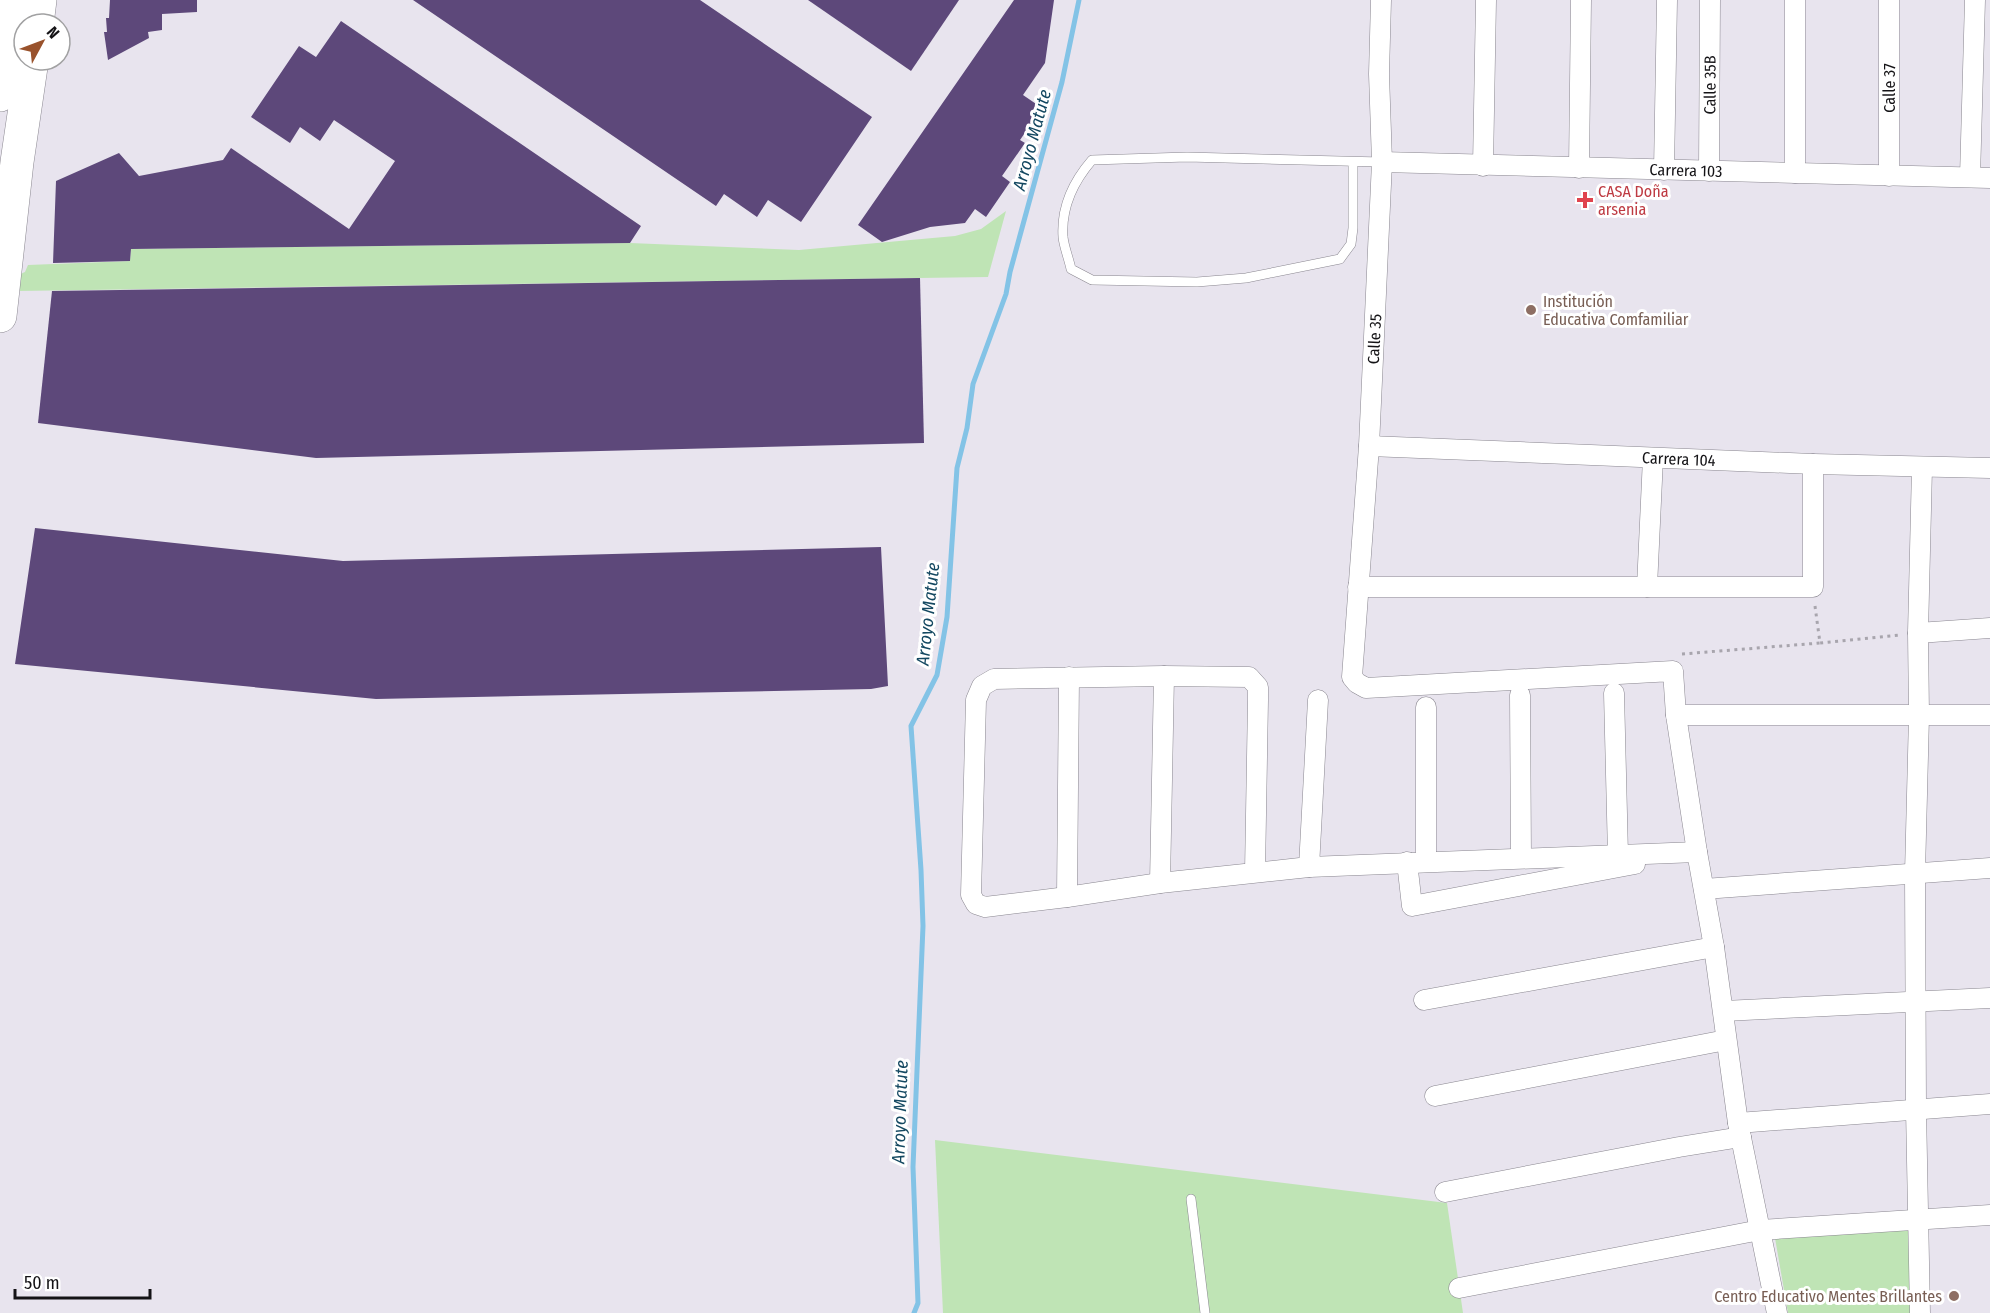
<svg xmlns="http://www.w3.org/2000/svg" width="1990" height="1313" font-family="'Fira Sans Condensed',sans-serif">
<rect width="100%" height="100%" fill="#e8e4ee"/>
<!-- green -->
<g fill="#bfe4b5">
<path d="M1006,211L988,277L17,291L18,275L25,272L28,265L130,261L131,249L630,243L799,250L955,236L981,229Z"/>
<path d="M935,1140L1447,1203L1463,1313H943Z"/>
<path d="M1910,1226V1313H1788L1775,1238Z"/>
</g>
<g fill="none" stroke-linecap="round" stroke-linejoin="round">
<!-- stream -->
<path stroke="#83c3e6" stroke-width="5" d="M914,1313L918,1303L913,1167L923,926L921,870L911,726L937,675L947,617L957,468L967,428L973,384L1006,294L1010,272L1062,82L1079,0"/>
</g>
<!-- building -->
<g fill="#5d487a">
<path d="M110,0H197V12L162,14V30L148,32L149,38L108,60L104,32H107L106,18H109Z"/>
<path d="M413,0H700L872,117L801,222L768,200L757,217L724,194L716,206Z"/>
<path d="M808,0H959L911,71Z"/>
<path d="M1014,0H1054L1045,63L1023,95L1042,108L1020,140L1025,143L1002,176L1010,182L986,217L975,209L965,223L930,227L882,242L858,225Z"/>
<path d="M341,21L641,226L630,243L131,249L130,261L53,263L56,181L119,153L139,176L223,160L231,148L349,229L395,161L334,120L320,141L300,127L290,143L251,117L299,46L316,57Z"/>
<path d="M920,278L924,443L316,458L38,423L52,291Z"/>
<path d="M35,528L343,561L881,547L888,686L871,689L376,699L15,664Z"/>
</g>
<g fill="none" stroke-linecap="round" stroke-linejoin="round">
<defs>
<g id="service">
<path d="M1353,162V228L1351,244L1340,259L1246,278L1197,282L1092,280L1071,269C1069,259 1064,247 1063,237C1061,207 1073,182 1092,160L1187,157L1382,162"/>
<path d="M1191,1199L1205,1313"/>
</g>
<g id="minor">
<path d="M1381,0L1379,74L1382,162L1369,446L1352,677L1357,683L1366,688L1673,671L1676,715L1697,852L1714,947L1738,1123L1777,1313"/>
<path id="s1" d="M1382,162L1990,178"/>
<path d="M1483,166L1486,0"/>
<path d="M1579,168L1581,0"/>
<path d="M1664,170L1667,0"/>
<path id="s2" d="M1709,171L1710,0"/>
<path d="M1795,173V0"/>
<path d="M1889,176V0"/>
<path d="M1970,177L1975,0"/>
<path id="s3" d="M1369,446L1813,464L1990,468"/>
<path d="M1358,587H1813V464"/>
<path d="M1647,587L1653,458"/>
<path d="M1918,633L1990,628"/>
<path d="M1614,693L1618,855"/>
<path d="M1520,695L1521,858"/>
<path d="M1426,707V862"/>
<path d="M1676,715H1990"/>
<path d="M1407,862L1412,906L1635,864"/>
<path d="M1309,867L1318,700"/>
<path d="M1255,872L1258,700V687L1249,677L1164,676L994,679L982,686L976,700L971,895L976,904L985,907L1067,897L1160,883L1309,867L1697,852"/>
<path d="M1160,883L1164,676"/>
<path d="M1704,889L1990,868"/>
<path d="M1067,897L1069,677"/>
<path d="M1424,1000L1714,947"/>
<path d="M1724,1011L1990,998"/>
<path d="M1435,1096L1726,1040"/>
<path d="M1738,1123L1990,1104"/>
<path d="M1445,1192L1679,1147L1741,1137"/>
<path d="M1459,1288L1760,1230L1990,1215"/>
<path d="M1920,1313L1916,1109L1915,873L1919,716L1918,633L1922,468"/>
</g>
<g id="trunk">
<path d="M37,24L40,0"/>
<path d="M0,95L12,0"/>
<path d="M0,316L17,162L32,60"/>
</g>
</defs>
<!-- service casing -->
<use href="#service" stroke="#89868f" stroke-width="10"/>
<!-- minor casing -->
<use href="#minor" stroke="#89868f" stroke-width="21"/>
<!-- trunk casing -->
<use href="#trunk" stroke="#89868f" stroke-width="34"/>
<!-- path -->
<g stroke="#a8a5ad" stroke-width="3" stroke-dasharray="3 4.5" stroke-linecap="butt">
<path d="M1815,606L1820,643L1901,635"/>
<path d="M1682,654L1820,643"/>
</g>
<!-- service -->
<use href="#service" stroke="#fff" stroke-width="9"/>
<!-- minor -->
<use href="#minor" stroke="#fff" stroke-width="20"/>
<!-- trunk -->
<use href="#trunk" stroke="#fff" stroke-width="33"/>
</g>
<!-- markers -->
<path fill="#e0444e" stroke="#fff" stroke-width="2" d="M1582 191h6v6h6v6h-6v6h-6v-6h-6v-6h6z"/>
<g fill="#8d6e63" stroke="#fff" stroke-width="2">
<circle cx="1531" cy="310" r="6"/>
<circle cx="1954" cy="1296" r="6"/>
</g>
<g text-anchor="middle" stroke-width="6" stroke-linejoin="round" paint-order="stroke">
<!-- street labels -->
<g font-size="16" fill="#141316" stroke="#fff">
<text dy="6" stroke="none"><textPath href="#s2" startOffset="86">Calle 35B</textPath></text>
<text transform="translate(1889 88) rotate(-90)" y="6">Calle 37</text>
<text dy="6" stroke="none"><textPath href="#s1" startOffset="304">Carrera 103</textPath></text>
<text transform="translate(1374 339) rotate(-87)" y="6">Calle 35</text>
<text dy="6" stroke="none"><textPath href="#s3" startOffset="310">Carrera 104</textPath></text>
</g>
<!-- health labels -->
<g font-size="16" fill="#be3a42" stroke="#fff" text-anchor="start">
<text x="1598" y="197">CASA Doña<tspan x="1598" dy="18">arsenia</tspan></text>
</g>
<!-- education labels -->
<g font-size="16" fill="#785e54" stroke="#fff" text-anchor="start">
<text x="1543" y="307">Institución<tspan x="1543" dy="18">Educativa Comfamiliar</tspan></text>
<text x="1942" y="1302" text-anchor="end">Centro Educativo Mentes Brillantes</text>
</g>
<!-- water labels -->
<g font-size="18" font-style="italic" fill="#144861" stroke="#fff">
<text transform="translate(1032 140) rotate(-75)" y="6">Arroyo Matute</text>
<text transform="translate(928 614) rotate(-84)" y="6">Arroyo Matute</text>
<text transform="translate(900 1112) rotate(-88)" y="6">Arroyo Matute</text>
</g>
</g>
<!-- north arrow -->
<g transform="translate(42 42) rotate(49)"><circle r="28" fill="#ffffff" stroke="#a1a1a2" stroke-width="1.5"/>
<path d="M0-4.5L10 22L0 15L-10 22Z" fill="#99522c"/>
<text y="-9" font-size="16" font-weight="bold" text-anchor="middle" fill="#141316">N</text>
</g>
<!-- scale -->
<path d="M15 1289v9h135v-9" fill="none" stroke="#141316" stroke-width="3"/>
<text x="24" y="1289" font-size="18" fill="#141316" stroke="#ffffff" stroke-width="4.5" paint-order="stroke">50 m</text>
</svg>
